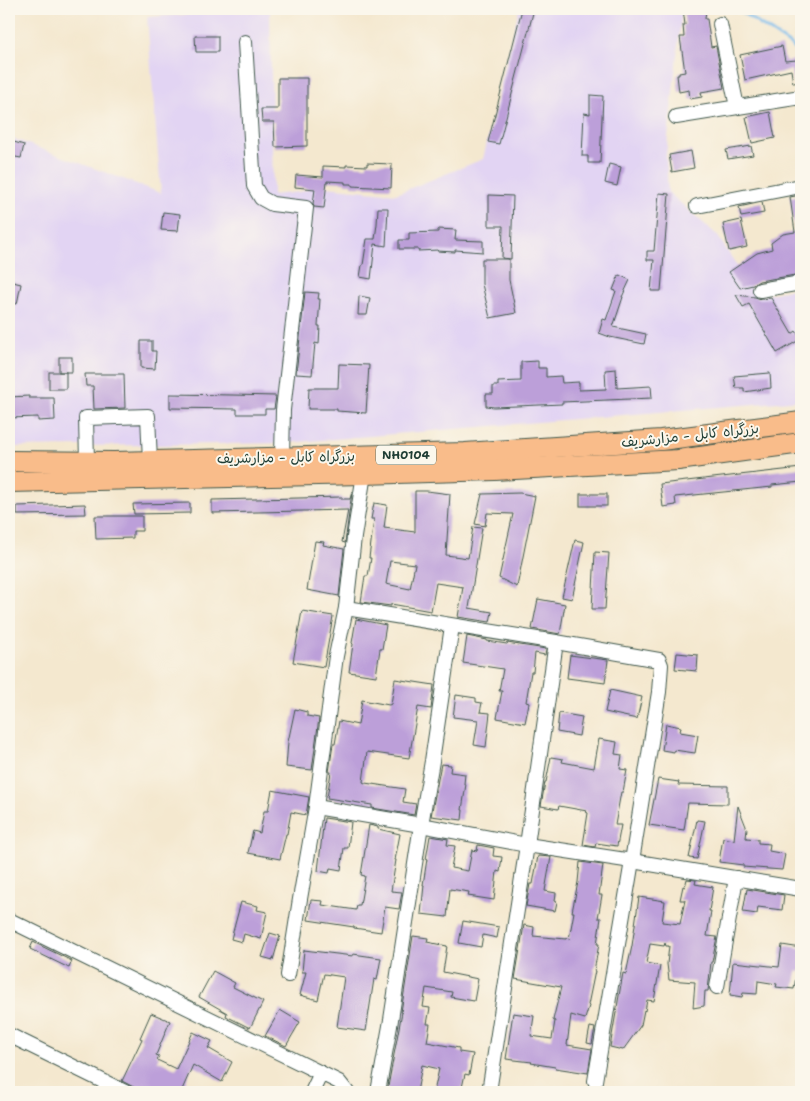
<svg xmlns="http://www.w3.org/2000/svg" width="810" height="1101" font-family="'Shantell Sans','Playpen Sans Arabic',sans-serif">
<rect width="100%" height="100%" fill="#fbf7ec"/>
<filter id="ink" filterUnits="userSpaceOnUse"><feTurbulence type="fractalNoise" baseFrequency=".02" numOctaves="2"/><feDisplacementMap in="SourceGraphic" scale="10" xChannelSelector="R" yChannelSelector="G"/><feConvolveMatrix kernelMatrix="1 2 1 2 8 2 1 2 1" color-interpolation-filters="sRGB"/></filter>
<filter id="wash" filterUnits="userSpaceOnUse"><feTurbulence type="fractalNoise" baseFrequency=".0096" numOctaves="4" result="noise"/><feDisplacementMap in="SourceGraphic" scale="20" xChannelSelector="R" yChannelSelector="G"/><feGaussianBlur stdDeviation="1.12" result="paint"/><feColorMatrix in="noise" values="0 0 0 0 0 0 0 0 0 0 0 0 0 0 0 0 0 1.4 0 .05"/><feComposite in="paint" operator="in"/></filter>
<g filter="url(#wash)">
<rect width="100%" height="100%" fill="#f4e8cf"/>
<!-- built -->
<path fill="#e2d4f3" d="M519,9H682L666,155L668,192L717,235L757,297L801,287V400L286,443L9,447V137L161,193L147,17L270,10L273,195L300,192L316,186L396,194L483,159Z"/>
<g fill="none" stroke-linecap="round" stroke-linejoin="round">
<!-- stream -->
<path stroke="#72b7e9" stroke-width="3" d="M737,9L792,46L801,56"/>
</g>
<g id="blocks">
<!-- building -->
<g fill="#bc9fd9" fill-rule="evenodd">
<path d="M522,9H534L499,144L488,142Z"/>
<path d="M683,9H706L705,19H707L711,47L716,46L724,88L701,92L702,97L690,99L689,90L679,92L677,75H679V73L685,72L680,37H684L683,25H685Z"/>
<path d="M195,36H218V52H196Z"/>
<path d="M782,46L785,61L797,60L801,65V82L793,83L791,70L745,80L740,55Z"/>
<path d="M278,78H307V146L275,147L274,122H262L261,109H278Z"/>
<path d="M590,95L603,96L600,163H588V156H582L584,113L590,114Z"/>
<path d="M770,112L775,138L752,143L746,117Z"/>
<path d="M14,142L24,145L21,158L10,156Z"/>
<path d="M751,146L753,155L728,159L726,150Z"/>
<path d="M691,151L694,168L672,172L669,155Z"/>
<path d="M367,163L392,164L391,188L352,186V184H345V182L327,181L324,208L314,207L313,204L315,189L295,187L296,175L323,177V166L346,167V165L367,166Z"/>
<path d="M609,164L621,167L617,186L605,183Z"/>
<path d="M659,193L669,194L661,291H651L654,260H647V251H654Z"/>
<path d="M489,195L513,196L511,259L502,258L503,226H489Z"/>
<path d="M801,195V274L759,281L753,285L740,288L729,272L757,253L772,249L771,243L783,234L795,232L790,197Z"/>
<path d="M762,202L764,213L741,217L739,207Z"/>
<path d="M378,208H388L386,246L375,244L371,279L360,277L362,265H363L367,239H375L377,224Z"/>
<path d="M163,212L180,214L178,231L161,230Z"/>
<path d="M741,220L747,247L729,251L723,224Z"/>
<path d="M438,229L456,230L455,240L483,241V252L455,250V252L437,251L438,250L418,251V249H399V240H409V233L438,232Z"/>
<path d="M482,259H509V280L516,313L490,318L482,284Z"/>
<path d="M619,275L630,280L622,297H623L613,327L646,334L644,344L610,337L599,333L603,319L606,320L616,291L613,290Z"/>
<path d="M9,281L21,284L17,304L9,303Z"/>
<path d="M305,292L319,293L318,299H320L318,326H320L319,344L315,343L312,375L296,374Z"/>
<path d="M736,295L755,297L761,299L771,298L792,334L796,331L801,339L777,353L749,304L743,307Z"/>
<path d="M359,296L370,298L367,315H358Z"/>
<path d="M141,341H152V351H156L155,369L141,368Z"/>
<rect x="59" y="357" width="13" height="15"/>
<path d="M538,361V368H546V377L561,376L562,383L579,382V390L606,389L605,370L616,369L617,388L651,386L652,398L562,402V404L494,407L486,406V394H493V386H498V382L521,381V362Z"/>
<path d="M339,364L369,365L366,413L337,411V409H308L309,388H338Z"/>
<rect x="49" y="372" width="17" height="17"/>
<path d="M770,373L771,388L744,392V388H736L734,376Z"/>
<path d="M85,374H124L125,408L94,409L93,386H86Z"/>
<path d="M170,394L232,395L276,396L274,409H265V414H237V409L170,408Z"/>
<path d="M29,396V398H54L55,420L38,421V417L9,418V397Z"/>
<path d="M801,468V482L772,485V487L675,497L676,505L663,507L660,484Z"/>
<path d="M415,491H427L450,494L446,555L468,558L473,527L482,528L469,608L492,612L490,622L458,617L463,587L436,583L431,611L391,604V606L361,602L365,576H368L371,558H369L374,519H371L374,503L387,505L384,528L415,532ZM390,561L415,564L410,589L386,584Z"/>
<path d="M352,492L345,543L342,542L348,510L212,513V500L342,497V499H350Z"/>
<path d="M520,493L535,496L517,587L499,578L513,514L487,513L485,526L475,524L482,494Z"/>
<rect x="580" y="494" width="27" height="12"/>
<path d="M190,503V513L134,514L133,504Z"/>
<path d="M85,504L86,514L17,515V506Z"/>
<path d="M95,516H142V531H133V538L96,539Z"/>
<path d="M575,540L584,542L572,599L562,597Z"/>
<path d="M315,541L324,542L323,545L344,549L339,596L307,590Z"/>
<path d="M595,552L609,553L605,609H592Z"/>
<path d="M538,599L565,604L560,634L532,629Z"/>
<path d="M302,611L333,616L324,667L293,662Z"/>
<path d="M356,619L386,625L382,649H380L376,676L349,672L353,644L352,643Z"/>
<path d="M467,636L487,640V641L507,644V643L546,649L545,655L535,653L533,672H531L526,702L529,703L525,723L497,718L502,691H499L503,669L463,663Z"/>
<path d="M677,653L698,655L697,671L675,669Z"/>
<path d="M570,655L608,660L605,683L567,678Z"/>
<path d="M395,679L434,685L431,709L418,707L409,758L367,752L363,782L365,783L405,789L403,802L416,804L414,815L372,808V805L327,798L331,772H329L333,744H335L339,721L358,725L362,700L389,705L391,704Z"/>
<path d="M610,690L642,697L637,719L605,712Z"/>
<path d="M456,695L476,698V702L482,703L480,712L490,713L486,747L474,745L478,720L453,717Z"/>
<path d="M295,709L307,712V716L319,718L312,770L286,767L288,742Z"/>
<path d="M559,713L582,717L579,736L557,732Z"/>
<path d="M666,724L681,727L680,732L698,735L695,753L674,750V752L662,750Z"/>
<path d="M599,739L617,742L615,754L622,755L620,769L627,770L623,792H621L615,825H621L617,846L596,843L595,847L583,845L588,813L586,812L587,811L559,806L558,809L541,806L545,782H546L551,757L563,759L562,762L594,768Z"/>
<path d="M441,764L451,765L450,772L465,774L464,784H466L462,810H463L462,820L431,816Z"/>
<path d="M658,779L679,782L678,785L728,786V804L688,803L684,830L649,825Z"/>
<path d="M272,790L309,797L306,815L291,812L287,834H286L280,859L248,853L253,831L260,833L264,811H268Z"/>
<path d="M738,806L747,829L746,838L758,839V843L770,844L769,851L785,854L782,870L743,867V865L719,862L723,838L734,840Z"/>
<path d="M324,818L351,822L348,848H344L341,870L330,868L329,873L318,871Z"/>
<path d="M697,820L705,821L697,859L689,858Z"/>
<path d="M369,825L378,827V829L400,834L395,860H396L391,891L402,892L399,909L385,907L381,932L354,928V927L308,920L311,900L323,901L322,905L356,910L357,905H360L365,876L361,875Z"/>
<path d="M430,836L448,839L447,845L455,846L451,868L468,871L472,850L477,851L478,845L494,848L493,856L502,857L500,872L497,871L494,900L468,896L469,892L450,889L447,917L421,914L424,885H423L427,859H426Z"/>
<path d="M538,856L551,857L545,891L556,893L555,901L557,902L555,911L526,906L530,884H533Z"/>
<path d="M580,862L603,865L599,895H602L598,918H601L597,944H599L594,971H595L588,1005L589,1006L585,1019L571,1015L567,1045L592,1049L588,1073L555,1068V1067L531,1063L532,1062L506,1059L513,1013L534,1016L531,1036L552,1039L555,1021L553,1020L561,987L515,979L524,925L534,927L533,936L566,939V938L569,939L574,912H572L578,882Z"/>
<path d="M687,879L696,880L695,884L713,887L709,911H711L707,936L717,937L712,962H711L708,991H705L704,1006L693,1008L695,982L669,980L667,964L669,946H666L665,943L664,946L650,944L646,963L660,966L654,1001L647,1000L645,1011L644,1010L641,1025L623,1050L610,1047L623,973L626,974L632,946L639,897L665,901L662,922L680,924L685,900H680L683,886L685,887Z"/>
<path d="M747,889L784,895L782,910L758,907L757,914L743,912Z"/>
<path d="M241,902L258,906L257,910L267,912L261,939L244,934L242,942L231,939Z"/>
<path d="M463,921L499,927L497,938L483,935L481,947L459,943Z"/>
<path d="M270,933L280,936L273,960L262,957Z"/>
<path d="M413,936L428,938L427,942L447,946L443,972L478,979L474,1001L451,997L452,992L426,988L423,1007L430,1008L427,1024H430L427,1042L459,1048V1052L473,1054L469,1075L465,1074L461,1092H434L439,1069L422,1065L417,1092H387L402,1012H401Z"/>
<path d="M33,942L72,961L69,968L30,949Z"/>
<path d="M782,945L801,948V972L797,971L794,989L776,987L777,984L758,981L757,994L743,993L742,997L730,995L733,962L779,967Z"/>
<path d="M304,950L353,956V954L381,958L377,980L374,979L366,1031L337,1027L344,977L324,974L318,1000L300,995L306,972H302Z"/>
<path d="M213,971L235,983L233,987L263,1002L250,1028L226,1016L227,1013L199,997Z"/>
<path d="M280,1010L300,1022L286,1046L265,1036Z"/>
<path d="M151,1013L170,1021L156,1055L159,1056L157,1060L176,1069L193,1032L212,1041L208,1048L232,1062L222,1082L193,1065L181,1092H143L122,1081L142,1039L140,1038Z"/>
<path d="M590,1027L595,1028L592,1044L587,1043Z"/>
</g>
</g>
</g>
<g filter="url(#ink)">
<use href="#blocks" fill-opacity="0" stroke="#3f574b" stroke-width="1"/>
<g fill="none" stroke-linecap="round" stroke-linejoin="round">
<defs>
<g id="minor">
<path d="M720,24L737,107"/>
<path d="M245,42L254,186L261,198L272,204L306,208L283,410L282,457"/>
<path d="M676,117L801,97"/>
<path d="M697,206L801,186"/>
<path d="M760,290L801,283"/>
<path d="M87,462L86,418L148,416L150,461"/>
<path d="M346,608L556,642L659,660L661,665L659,692L632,861L595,1081"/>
<path d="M316,807L421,825L527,845L632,861L801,889"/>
<path d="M9,920L339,1082L347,1092"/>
<path d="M288,975L300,899L316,807L336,656L346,608L354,537L364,474"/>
<path d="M717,987L736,878"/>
<path d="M9,1035L125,1092"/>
<path d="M312,1092L321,1073"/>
<path d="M378,1092L390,1026L421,825L432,761L452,626"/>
<path d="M489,1092L527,845L556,642"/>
</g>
<g id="highway">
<path d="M9,461L114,462L465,453L661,440L801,422"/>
<path d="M9,482L364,474L495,470L678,460L801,443"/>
</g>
</defs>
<!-- minor casing -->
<use href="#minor" stroke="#3f574b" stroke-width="16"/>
<!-- highway casing -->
<use href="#highway" stroke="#3f574b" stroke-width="22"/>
<!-- minor -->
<use href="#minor" stroke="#fff" stroke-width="14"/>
<!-- highway -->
<use href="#highway" stroke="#f9bc8a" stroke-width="20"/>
</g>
</g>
<g text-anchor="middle" stroke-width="4" stroke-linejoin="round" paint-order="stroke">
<!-- shield labels -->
<rect fill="#fbf7ec" stroke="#61756b" stroke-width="1" x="376" y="445.5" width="60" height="19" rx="4"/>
<g font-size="12" font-weight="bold" fill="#1f3d34">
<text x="406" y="459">NH0104</text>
</g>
<!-- street labels -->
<g font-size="14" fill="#1f3d34" stroke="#fbf7ec">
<text transform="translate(690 435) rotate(-6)" y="5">بزرگراه کابل - مزارشریف</text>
<text transform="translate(286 457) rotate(-1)" y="5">بزرگراه کابل - مزارشریف</text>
</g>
</g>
<!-- margin -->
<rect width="810" height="1101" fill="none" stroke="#fbf7ec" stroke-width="30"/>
</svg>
